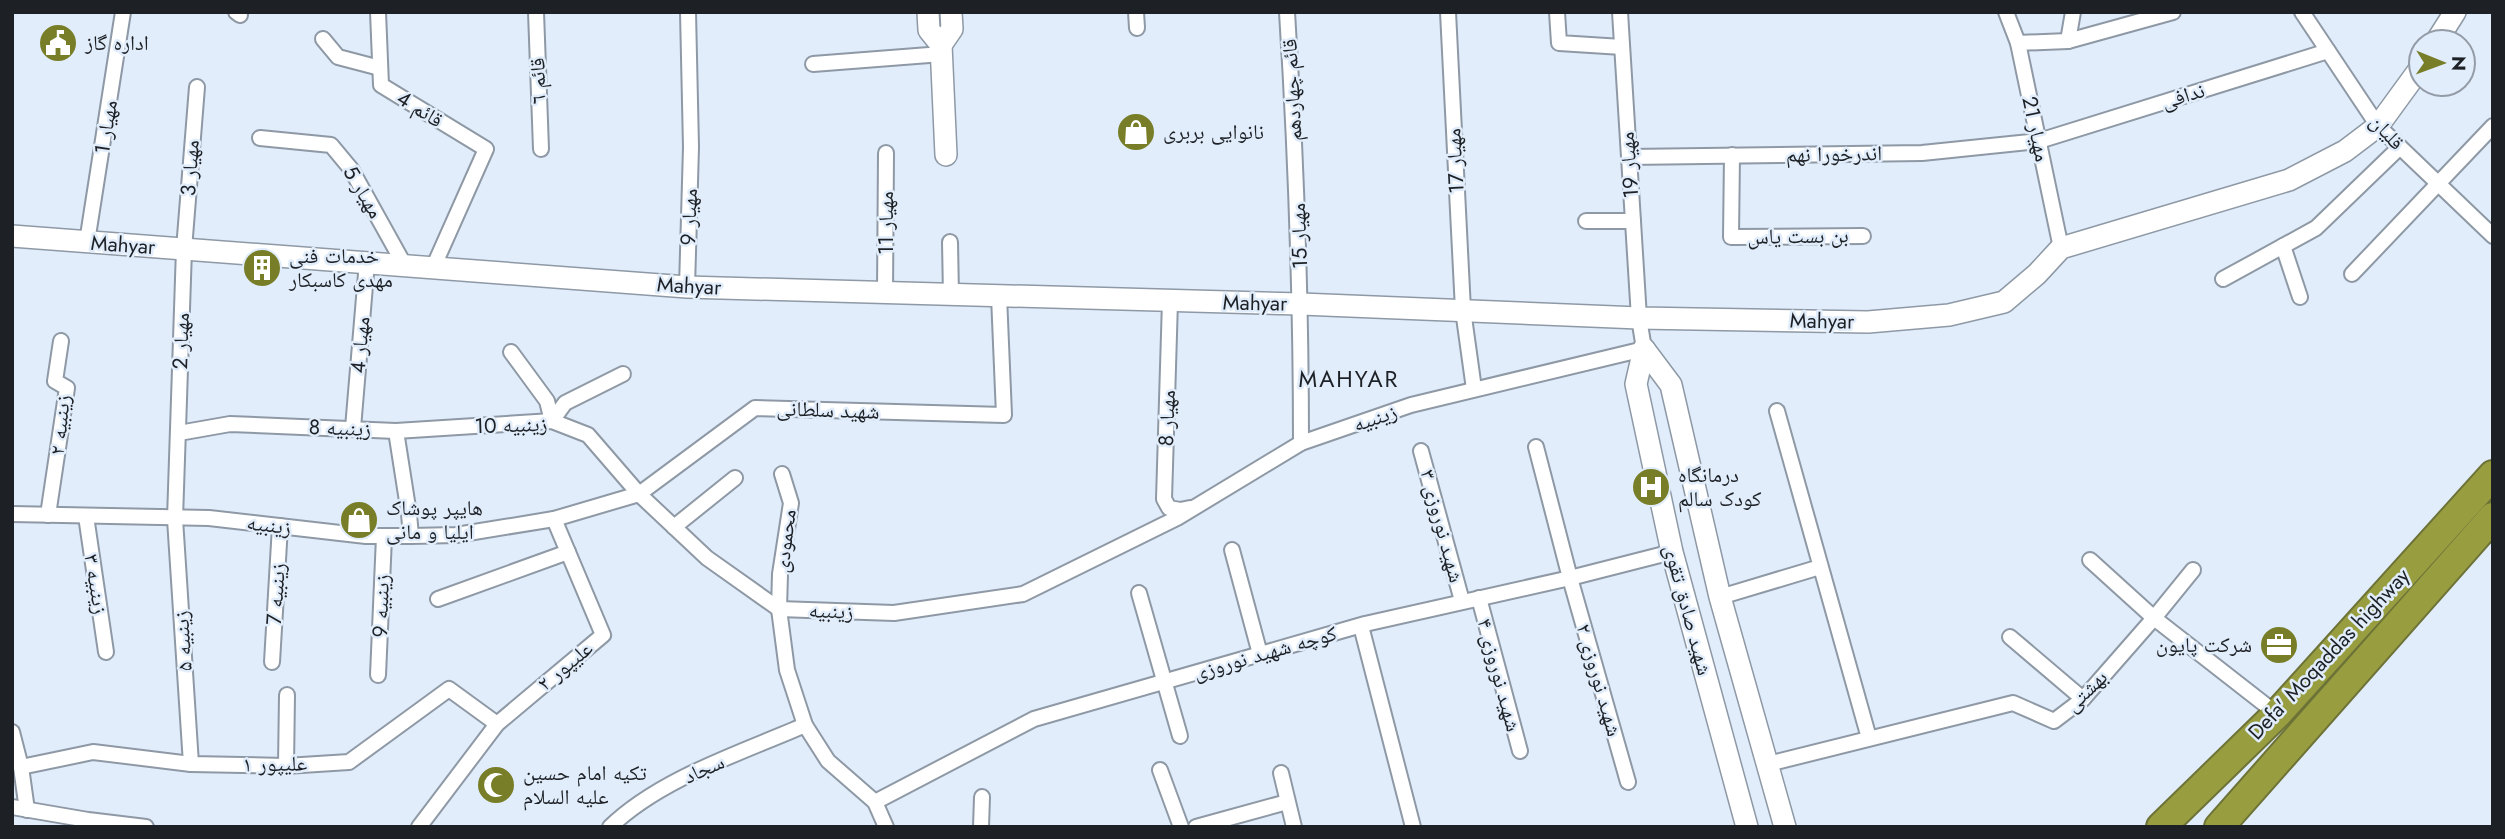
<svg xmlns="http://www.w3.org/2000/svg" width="2505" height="839" font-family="Jost,'Noto Naskh Arabic',sans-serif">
<rect width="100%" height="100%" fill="#e1edfb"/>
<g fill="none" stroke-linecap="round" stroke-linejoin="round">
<defs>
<g id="street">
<path d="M236,12L240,15"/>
<path d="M378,12L381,85L486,149L433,268"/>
<path d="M536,12L541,149"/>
<path d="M1136,12L1137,28"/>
<path d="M1287,12C1296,156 1301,299 1301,443"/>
<path d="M1448,12L1463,310L1474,389"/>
<path d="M1557,12L1559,43L1622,47"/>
<path d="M2006,12L2018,43L2061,248"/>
<path d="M2302,12L2378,126L2493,236"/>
<path d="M323,39L338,57L380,68"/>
<path d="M2068,41L2073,12"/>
<path d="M2018,43L2068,41L2173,12"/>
<path d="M813,64L942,54"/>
<path d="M260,138L331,145L351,169L405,266"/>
<path d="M1732,155L1731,237L1863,236"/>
<path d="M1629,157L1922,153L2039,141L2328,51"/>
<path d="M1586,221H1633"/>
<path d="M87,242L123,12"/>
<path d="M950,242L951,295"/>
<path d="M2283,246L2300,297"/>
<path d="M2352,274L2493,126"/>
<path d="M2223,279L2316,228L2400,147"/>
<path d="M687,287L691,147L688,12"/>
<path d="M885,293L886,153"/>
<path d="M1170,301L1164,499L1169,508L1180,510L1190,508"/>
<path d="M511,352L547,401L552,421"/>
<path d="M1777,411L1869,738"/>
<path d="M552,421L565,403L623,374"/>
<path d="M353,428L367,262"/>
<path d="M396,431L409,514L411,536"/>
<path d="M179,433L230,424L396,431L552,421L588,435L639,494L755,408L1004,415L999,296"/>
<path d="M1536,447L1570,578L1628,782"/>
<path d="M1421,451L1462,601"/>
<path d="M782,474L791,503L780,574L779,609L787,670L805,725L828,761L875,802L886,827"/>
<path d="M12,514L209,518L366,536H411L456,535L554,519L639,494L707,558L779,609L894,613L1023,594L1177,518L1301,443L1411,405L1644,349L1639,318L1620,12"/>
<path d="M48,515L67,388L55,381L61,341"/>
<path d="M86,516L106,652"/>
<path d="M674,527L735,478"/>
<path d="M1232,550L1260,654"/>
<path d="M2090,560L2154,618L2193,570"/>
<path d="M1139,593L1180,736"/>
<path d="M1720,597L1820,567"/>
<path d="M1479,598L1520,751"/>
<path d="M438,599L568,552"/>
<path d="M1361,626L1413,827"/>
<path d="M2010,637L2083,699"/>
<path d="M272,662L280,526"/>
<path d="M378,675L384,537"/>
<path d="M12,732L21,767L27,810"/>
<path d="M191,764L175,519L184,249L197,87"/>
<path d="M1768,764L2013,703L2054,721L2083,699L2154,618L2277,714"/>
<path d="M286,766L287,695"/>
<path d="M21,767L93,752L191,764L286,766L349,762L449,689L497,724"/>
<path d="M1160,770L1181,827"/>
<path d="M1281,773L1294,827"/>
<path d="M875,802L1034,719L1365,624L1570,578L1672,552"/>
<path d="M12,807L88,820L146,827"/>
<path d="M419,827L497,724L603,635L554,519"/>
<path d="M610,827C661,778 741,753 805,725"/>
<path d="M981,827L982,797"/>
<path d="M1196,827L1287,802"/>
</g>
<g id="secondary">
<path d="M928,12L929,30L941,45L946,155"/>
<path d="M2436,42L2455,12"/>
<path d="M941,45L952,29L951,12"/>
<path d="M12,236L687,287L1301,304L1639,318L1868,322L1949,315L2004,302L2037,274L2061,248L2289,180L2345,151L2378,126L2421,67"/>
<path d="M1644,349L1671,385L1720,597L1785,827"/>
<path d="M1644,349L1636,384L1672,552L1747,827"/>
</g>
<g id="highway">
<path d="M2161,827L2277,714L2493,475"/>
<path d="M2219,827L2493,517"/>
</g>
</defs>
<!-- street casing -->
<use href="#street" stroke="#8e99a5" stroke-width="18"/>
<!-- secondary casing -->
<use href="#secondary" stroke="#8e99a5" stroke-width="24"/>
<!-- highway casing -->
<use href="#highway" stroke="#6d7237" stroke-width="32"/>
<!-- street -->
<use href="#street" stroke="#fff" stroke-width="14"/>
<!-- secondary -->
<use href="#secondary" stroke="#fff" stroke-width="21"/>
<!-- highway -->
<use href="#highway" stroke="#989e40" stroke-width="28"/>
</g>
<!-- icons -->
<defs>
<symbol id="civic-disc" viewBox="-11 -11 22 22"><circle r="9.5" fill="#787d27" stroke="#e1edfb"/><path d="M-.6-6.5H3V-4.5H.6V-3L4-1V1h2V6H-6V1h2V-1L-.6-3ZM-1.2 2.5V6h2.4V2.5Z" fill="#fff"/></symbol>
<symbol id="shop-disc" viewBox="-11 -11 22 22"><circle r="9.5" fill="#787d27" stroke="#e1edfb"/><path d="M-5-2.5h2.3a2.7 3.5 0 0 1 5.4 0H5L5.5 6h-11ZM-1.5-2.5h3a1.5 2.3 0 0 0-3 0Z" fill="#fff"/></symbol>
<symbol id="building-disc" viewBox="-11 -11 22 22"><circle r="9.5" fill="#787d27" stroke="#e1edfb"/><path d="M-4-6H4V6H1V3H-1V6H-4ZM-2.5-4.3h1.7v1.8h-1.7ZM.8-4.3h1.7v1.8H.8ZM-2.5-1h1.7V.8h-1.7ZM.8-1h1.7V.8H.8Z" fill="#fff"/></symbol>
<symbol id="hospital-disc" viewBox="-11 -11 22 22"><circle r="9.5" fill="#787d27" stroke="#e1edfb"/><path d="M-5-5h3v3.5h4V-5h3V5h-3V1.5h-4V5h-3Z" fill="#fff"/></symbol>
<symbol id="office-disc" viewBox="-11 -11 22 22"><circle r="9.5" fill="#787d27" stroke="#e1edfb"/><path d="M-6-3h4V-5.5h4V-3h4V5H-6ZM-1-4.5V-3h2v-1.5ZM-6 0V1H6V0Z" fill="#fff"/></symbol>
<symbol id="mosque-disc" viewBox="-11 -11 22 22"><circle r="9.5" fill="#787d27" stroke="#e1edfb"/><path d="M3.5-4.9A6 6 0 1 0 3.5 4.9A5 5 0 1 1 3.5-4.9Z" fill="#fff"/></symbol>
</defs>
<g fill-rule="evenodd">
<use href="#civic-disc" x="36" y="21" width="44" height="44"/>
<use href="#shop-disc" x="1114" y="110" width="44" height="44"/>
<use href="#building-disc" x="240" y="246" width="44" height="44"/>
<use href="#hospital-disc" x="1629" y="465" width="44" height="44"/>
<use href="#shop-disc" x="337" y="498" width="44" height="44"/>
<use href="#office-disc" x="2257" y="623" width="44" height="44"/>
<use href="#mosque-disc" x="474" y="763" width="44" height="44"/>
</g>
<g text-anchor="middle" stroke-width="5" stroke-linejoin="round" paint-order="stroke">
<!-- poi labels -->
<g font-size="21" fill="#1d2126" stroke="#e1edfb" text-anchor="start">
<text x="85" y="50">اداره گاز</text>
<text x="1163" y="139">نانوایی بربری</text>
<text x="289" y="263">خدمات فنی<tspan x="289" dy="24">مهدی کاسبکار</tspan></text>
<text x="1678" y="482">درمانگاه<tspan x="1678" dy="24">کودک سالم</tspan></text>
<text x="386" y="515">هایپر پوشاک<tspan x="386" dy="24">ایلیا و مانی</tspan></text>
<text x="2252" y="652" text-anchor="end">شرکت پایون</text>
<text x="523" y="780">تکیه امام حسین<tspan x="523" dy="24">علیه السلام</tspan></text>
</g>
<!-- street labels -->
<g font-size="21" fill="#1d2126" stroke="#e1edfb">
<text transform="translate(538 81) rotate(-92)" y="7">قائم ٦</text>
<text transform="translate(1292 90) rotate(-93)" y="7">قائم چهاردهم</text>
<text transform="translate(2183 96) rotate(-17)" y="7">ندافی</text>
<text transform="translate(420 109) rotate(32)" y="7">قائم 4</text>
<text transform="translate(106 127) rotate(-81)" y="7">مهیار 1</text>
<text transform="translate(2036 129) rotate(78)" y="7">مهیار 21</text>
<text transform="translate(2387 132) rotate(48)" y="7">قلیان</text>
<text transform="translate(1834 154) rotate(-1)" y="7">اندرخورا نهم</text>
<text transform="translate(1455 161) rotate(-93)" y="7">مهیار 17</text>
<text transform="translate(1629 165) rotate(-94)" y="7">مهیار 19</text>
<text transform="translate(190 168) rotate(-86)" y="7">مهیار 3</text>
<text transform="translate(363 192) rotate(59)" y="7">مهیار 5</text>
<text transform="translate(689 217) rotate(-88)" y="7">مهیار 9</text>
<text transform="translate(886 223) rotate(-90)" y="7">مهیار 11</text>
<text transform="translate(1299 236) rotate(-92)" y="7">مهیار 15</text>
<text transform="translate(1798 236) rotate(-1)" y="7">بن بست یاس</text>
<text transform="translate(123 245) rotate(4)" y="7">Mahyar</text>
<text transform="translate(689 286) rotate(3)" y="7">Mahyar</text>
<text transform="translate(1255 303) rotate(1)" y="7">Mahyar</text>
<text transform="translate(1822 321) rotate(1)" y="7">Mahyar</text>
<text transform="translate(181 341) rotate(-88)" y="7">مهیار 2</text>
<text transform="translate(360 345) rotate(-85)" y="7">مهیار 4</text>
<text transform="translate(828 410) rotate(2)" y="7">شهید سلطانی</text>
<text transform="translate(1167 418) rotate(-88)" y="7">مهیار 8</text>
<text transform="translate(1375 418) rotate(-19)" y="7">زینبیه</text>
<text transform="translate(60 425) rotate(-84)" y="7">زینبیه ۲</text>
<text transform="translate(511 425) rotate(-2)" y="7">زینبیه 10</text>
<text transform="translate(340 428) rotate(2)" y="7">زینبیه 8</text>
<text transform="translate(269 525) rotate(7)" y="7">زینبیه</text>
<text transform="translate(1442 526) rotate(75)" y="7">شهید نوروزی ۳</text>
<text transform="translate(785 541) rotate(-83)" y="7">محمودی</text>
<text transform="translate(96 584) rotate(81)" y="7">زینبیه ۳</text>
<text transform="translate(276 594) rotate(-86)" y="7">زینبیه 7</text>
<text transform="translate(381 606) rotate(-88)" y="7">زینبیه 9</text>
<text transform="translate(1688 610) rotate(75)" y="7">شهید صادق تقوی</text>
<text transform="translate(831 611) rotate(2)" y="7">زینبیه</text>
<text transform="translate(183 641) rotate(-94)" y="7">زینبیه ۵</text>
<text transform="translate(1265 653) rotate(-16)" y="7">کوچه شهید نوروزی</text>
<text transform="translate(2329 654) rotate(-47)" y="7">Defa' Moqaddas highway</text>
<text transform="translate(565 666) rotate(-40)" y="7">علیپور ۲</text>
<text transform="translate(1499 675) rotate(75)" y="7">شهید نوروزی ۴</text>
<text transform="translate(1599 680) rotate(74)" y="7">شهید نوروزی ۲</text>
<text transform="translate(2086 691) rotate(-44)" y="7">بهشتی</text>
<text transform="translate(275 764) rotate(-1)" y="7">علیپور ۱</text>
<text transform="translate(704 769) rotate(-24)" y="7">سجاد</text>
</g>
<!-- neighbourhood labels -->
<g font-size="23" letter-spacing="2" fill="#1d2126" stroke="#e1edfb">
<text x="1349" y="387">MAHYAR</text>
</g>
</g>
<!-- border -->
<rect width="2505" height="839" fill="none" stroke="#1d2126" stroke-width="28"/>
<!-- north arrow -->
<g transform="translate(2442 63) rotate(91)"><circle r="33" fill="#e1edfb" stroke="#939ba6" stroke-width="2"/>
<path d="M0-5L12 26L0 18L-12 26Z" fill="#787d27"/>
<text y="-10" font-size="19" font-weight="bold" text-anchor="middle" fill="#1d2126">N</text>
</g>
</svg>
